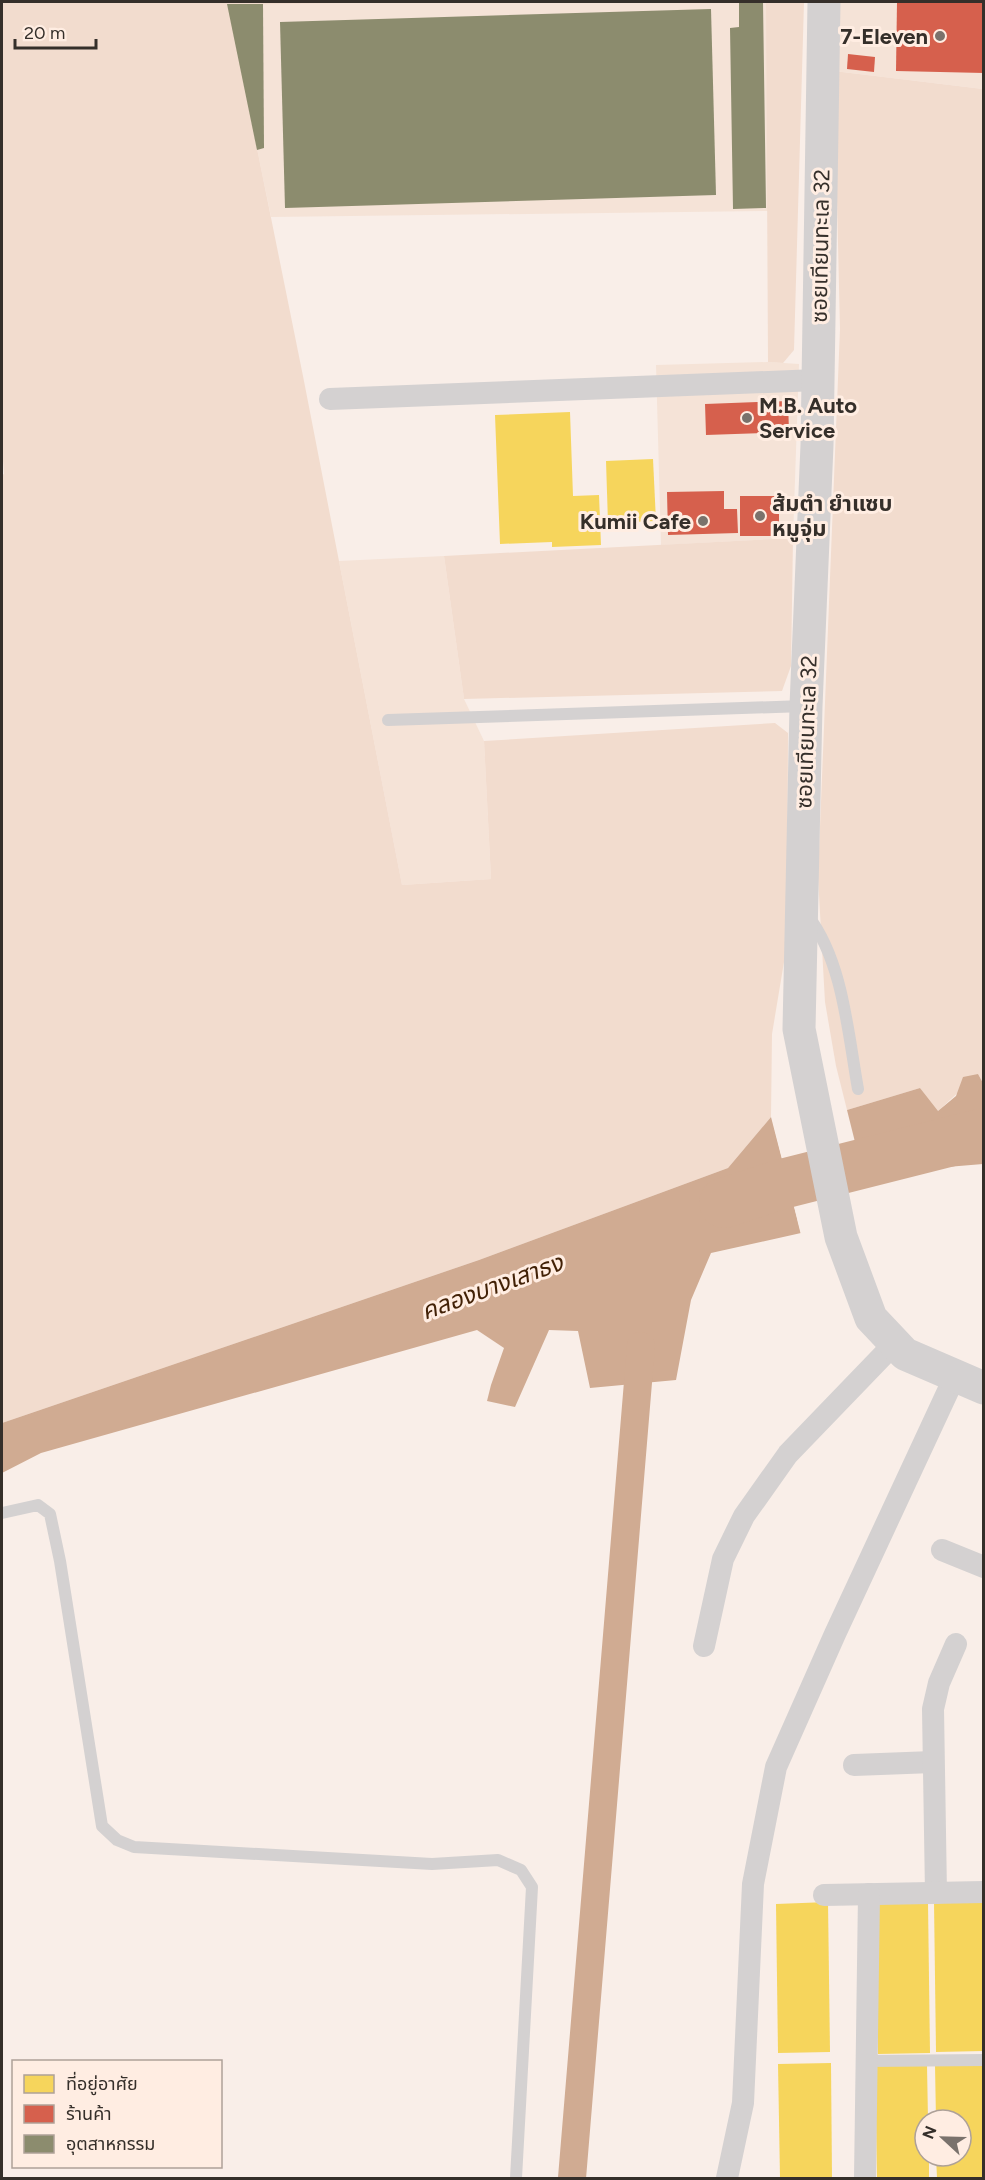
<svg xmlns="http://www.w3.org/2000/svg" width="985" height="2180" font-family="Figtree,'Noto Sans Thai',sans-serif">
<rect width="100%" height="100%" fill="#f9eee8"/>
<!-- built -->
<g fill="#f5e3d7">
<path d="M227,2H767L769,211L271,217Z"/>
<path d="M835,2H983V89L834,71Z"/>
<path d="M768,362L799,364L793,538L661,545L656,365Z"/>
<path d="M444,556L464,699L484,741L491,879L402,885L339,561Z"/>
</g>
<!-- green -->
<g fill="#f2dcce">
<path d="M2,2H403L228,5L303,376L402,885L491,879L484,741L775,723L788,733L787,944L772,1034L771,1117L728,1168L479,1260L2,1423V475L4,474L2,448Z"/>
<path d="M766,2H804L794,350L783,363L768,362Z"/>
<path d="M834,71L983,89V1083L978,1074L937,1112L920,1088L847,1110L836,1066L825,1002L818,877L840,329Z"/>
<path d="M793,538L791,666L782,691L464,699L444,556Z"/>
</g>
<!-- water -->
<g fill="#d0ab92">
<path d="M978,1074L983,1083V1164L863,1174L847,1110L920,1088L938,1111L956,1096L963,1077Z"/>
<path d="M771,1117L801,1233L711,1253L691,1300L676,1380L590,1388L578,1331L549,1330L515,1407L487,1401L491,1385L504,1348L477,1330L41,1453L2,1473V1423L479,1260L728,1168Z"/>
</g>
<!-- pier -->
<path fill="#f9eee8" d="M771,1114L774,1116L804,1232L801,1235Z"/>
<!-- homes -->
<g fill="#f6d55c">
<path d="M570,412L573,496L599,495L601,545L552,547V542L500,544L495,415Z"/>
<path d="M653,459L656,521L608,523L606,461Z"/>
<path d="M984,1901V2051L936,2052L934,1902Z"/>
<path d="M828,1902L830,2052L778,2053L776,1904Z"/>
<path d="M928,1903L930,2053L878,2054L876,1904Z"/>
<path d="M831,2063L832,2178H780L778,2064Z"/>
<path d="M927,2065L928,2120H925V2156H929V2178H877L875,2066Z"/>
<path d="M935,2065H984V2178H937L936,2156H961V2120H936Z"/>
</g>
<!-- shops -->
<g fill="#d6604d">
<path d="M897,2H984V73L896,71Z"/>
<path d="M848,54L875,57L874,72L847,69Z"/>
<path d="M788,401L789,432L706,435L705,404Z"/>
<path d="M724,491V509H737L738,533L668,535L667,492Z"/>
<rect x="740" y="496" width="39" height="40"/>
</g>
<!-- industry -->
<g fill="#8c8c6e">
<path d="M739,2H763L766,208L733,209L730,28L739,27Z"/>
<path d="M227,4H263L264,148L257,150Z"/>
<path d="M711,9L716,195L285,208L280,22Z"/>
</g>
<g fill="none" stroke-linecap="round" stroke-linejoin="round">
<!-- canal -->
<path stroke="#d0ab92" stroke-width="28" d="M572,2178L641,1346"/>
<!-- river -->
<path stroke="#d0ab92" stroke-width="50" d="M724,1203L782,1184L984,1133"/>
<!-- lane -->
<g stroke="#d4d1d1" stroke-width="12">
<path d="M388,720L804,706"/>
<path d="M808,916C843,961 848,1034 858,1089"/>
<path d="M2,1513L38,1505L50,1514L60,1561L102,1826L117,1840L134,1847L432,1864L498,1860L521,1870L532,1887L516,2178"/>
<path d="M866,2061L984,2060"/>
</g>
<!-- street -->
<g stroke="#d4d1d1" stroke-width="22">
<path d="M330,399L817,380"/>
<path d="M942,1550L984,1567"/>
<path d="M704,1646L723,1559L744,1516L788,1454L895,1343"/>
<path d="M854,1765L933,1762"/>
<path d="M936,1893L933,1709L939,1683L956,1644"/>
<path d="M824,1895L984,1892"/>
<path d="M727,2178L743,2103L753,1884L776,1767L835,1634L955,1376"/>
<path d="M865,2178L869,1894"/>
</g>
<!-- secondary -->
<path stroke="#d4d1d1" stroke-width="33" d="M824,2L817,445L806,706L799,1029L841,1237L871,1318L905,1354L984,1388"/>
</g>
<!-- markers -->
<g fill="#7a726c" stroke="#ffede2" stroke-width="2">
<circle cx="940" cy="36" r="6"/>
<circle cx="747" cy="418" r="6"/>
<circle cx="760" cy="516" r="6"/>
<circle cx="703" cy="521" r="6"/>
</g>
<g text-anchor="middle" stroke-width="6" stroke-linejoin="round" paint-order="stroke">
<!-- poi labels -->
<g font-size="22" font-weight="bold" fill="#352f2a" stroke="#ffede2" text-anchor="end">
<text x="928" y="44">7-Eleven</text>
<text x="759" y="413" text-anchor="start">M.B. Auto<tspan x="759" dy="25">Service</tspan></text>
<text x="772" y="511" text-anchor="start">ส้มตำ ยำแซบ<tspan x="772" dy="25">หมูจุ่ม</tspan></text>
<text x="691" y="529">Kumii Cafe</text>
</g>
<!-- street labels -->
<g font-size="22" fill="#352f2a" stroke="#ffede2">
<text transform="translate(820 246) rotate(-89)" y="8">ซอยเทียนทะเล 32</text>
<text transform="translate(806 732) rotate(-88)" y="8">ซอยเทียนทะเล 32</text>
</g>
<!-- water labels -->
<g font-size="24" font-style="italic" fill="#422106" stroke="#ffede2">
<text transform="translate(492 1287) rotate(-20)" y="8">คลองบางเสาธง</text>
</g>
</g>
<!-- border -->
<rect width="985" height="2180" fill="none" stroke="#352f2a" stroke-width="6"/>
<!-- legend -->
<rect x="12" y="2060" width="210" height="108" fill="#ffede2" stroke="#aea198" stroke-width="1.5"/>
<rect x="24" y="2075" width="30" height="18" fill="#f6d55c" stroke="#aea198" stroke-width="1.5"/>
<text x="66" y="2090" font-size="18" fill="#352f2a">ที่อยู่อาศัย</text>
<rect x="24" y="2105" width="30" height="18" fill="#d6604d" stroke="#aea198" stroke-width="1.5"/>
<text x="66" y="2120" font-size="18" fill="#352f2a">ร้านค้า</text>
<rect x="24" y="2135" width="30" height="18" fill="#8c8c6e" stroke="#aea198" stroke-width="1.5"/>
<text x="66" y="2150" font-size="18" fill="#352f2a">อุตสาหกรรม</text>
<!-- north arrow -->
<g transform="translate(943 2138) rotate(292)"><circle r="28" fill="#ffede2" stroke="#aea198" stroke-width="1.5"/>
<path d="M0-4.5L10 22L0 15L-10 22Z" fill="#7a726c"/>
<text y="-9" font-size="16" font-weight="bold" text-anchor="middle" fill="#352f2a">N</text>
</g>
<!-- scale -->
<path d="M15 39v9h81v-9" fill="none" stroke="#352f2a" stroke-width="3"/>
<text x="24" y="39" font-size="18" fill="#352f2a" stroke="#ffede2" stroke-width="4.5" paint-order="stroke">20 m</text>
</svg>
